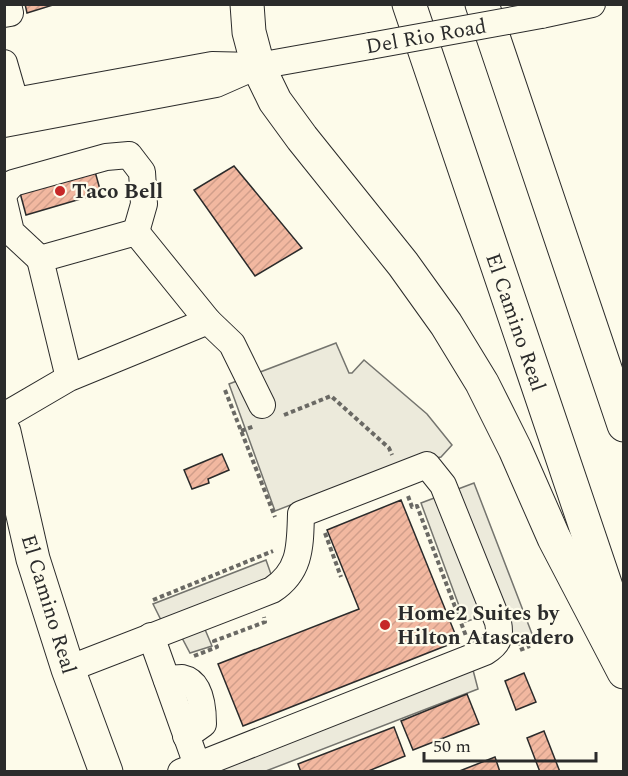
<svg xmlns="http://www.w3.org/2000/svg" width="628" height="776" font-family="Spectral,serif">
<defs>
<pattern id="building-hatch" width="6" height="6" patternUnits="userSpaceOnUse" patternTransform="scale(1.5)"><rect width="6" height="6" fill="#f2b8a0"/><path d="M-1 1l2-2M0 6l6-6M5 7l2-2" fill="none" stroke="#d09e8a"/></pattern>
</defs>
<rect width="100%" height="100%" fill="#fdfbea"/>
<!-- parking -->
<g fill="#eceadb" stroke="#74746e" stroke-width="1.5">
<path d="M336,343L349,373H352L364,360L427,414L452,445L441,457L389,467L275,511L229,384Z"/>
<path d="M474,483L534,639L519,645L482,616L465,622L421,503Z"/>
<path d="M266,560L272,577L196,608L212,646L190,653L182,638L161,620L153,604Z"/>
<path d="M473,670L478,689L266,771L210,772Z"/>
</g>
<!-- building -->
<g fill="url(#building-hatch)" stroke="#2b2b2b" stroke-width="1.5">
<path d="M25,4H53V5L27,13Z"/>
<path d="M234,166L302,248L255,276L194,190Z"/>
<path d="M94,168L101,193L26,215L19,189Z"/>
<path d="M222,454L229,470L208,479L209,483L192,489L184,470Z"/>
<path d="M401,500L458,641L243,726L218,664L359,609L327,530Z"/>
<path d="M524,673L536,702L516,710L505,681Z"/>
<path d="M467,694L479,724L413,750L401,721Z"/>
<path d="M394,727L405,756L366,772H301L298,764Z"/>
<path d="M544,731L560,772H540L527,738Z"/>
<path d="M495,757L500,772H457Z"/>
</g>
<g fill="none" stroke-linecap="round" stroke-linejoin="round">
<defs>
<g id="minor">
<path d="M4,14L10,13L8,4"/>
<path d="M541,15L592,4"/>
<path d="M4,63L15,101"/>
<path d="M4,103L212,65L258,66L370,46"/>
<path d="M4,124L216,84L250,69"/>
<path d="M4,193L13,183L106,157L129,155L142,172L144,204L136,232"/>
<path d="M4,202L11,232L40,259"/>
<path d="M208,321L232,344L262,405"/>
<path d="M4,416L69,378L208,321L136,232L40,259L69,378"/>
<path d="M151,636L197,765"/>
<path d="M68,669L272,590C301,571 300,546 301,514L427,465L443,485L498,622C501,638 498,644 485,652L181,772"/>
<path d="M167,680C171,679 177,678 182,678C201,682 203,708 203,724L186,736"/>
</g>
<path id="major" d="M4,432L33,559L68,669L106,772"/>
<g id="highway">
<path d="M247,4L249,32L258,66L275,101L302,138L403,264L446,324L482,383L515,449L554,538L624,672"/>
<path d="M409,4L621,631"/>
<path d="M482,4L624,425"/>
</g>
</defs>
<!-- minor casing -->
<use href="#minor" stroke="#2b2b2b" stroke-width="28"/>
<!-- major casing -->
<use href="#major" stroke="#2b2b2b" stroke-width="35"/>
<!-- highway casing -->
<use href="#highway" stroke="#2b2b2b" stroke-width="35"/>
<!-- path -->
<g stroke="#6a6964" stroke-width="4" stroke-dasharray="4.5 3" stroke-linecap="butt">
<path d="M225,390L275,517"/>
<path d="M284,415L331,396L389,448L392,455"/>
<path d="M241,431L255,426"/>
<path d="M408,496L412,507L417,506L466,636"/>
<path d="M325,533L341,577"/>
<path d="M153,600L273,551"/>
<path d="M520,650L530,646"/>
<path d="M194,656L217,647L214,641L265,622L264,617"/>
</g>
<!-- minor -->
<use href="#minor" stroke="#fdfbea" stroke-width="26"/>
<!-- major -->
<use href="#major" stroke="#fdfbea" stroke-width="33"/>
<!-- highway -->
<use href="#highway" stroke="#fdfbea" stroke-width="33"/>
<defs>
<path id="minor-bridge" d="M370,46L541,15"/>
</defs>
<!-- minor-bridge casing -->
<use href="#minor-bridge" stroke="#2b2b2b" stroke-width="28" stroke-linecap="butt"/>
<!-- minor-bridge -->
<use href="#minor-bridge" stroke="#fdfbea" stroke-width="26"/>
</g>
<!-- markers -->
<g fill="#c62828" stroke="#fdfbea" stroke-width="2">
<circle cx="60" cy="191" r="6"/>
<circle cx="385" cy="625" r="6"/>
</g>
<g text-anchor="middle" stroke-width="4.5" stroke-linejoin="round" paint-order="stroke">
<!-- street labels -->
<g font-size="21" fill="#2b2b2b" stroke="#fdfbea">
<text transform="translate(426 36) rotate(-10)" y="7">Del Rio Road</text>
<text transform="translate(516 322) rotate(71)" y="7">El Camino Real</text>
<text transform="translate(49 604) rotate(73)" y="7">El Camino Real</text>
</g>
<!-- poi labels -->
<g font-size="21" font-weight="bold" fill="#2b2b2b" stroke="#fdfbea" text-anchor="start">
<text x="72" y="198">Taco Bell</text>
<text x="397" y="620">Home2 Suites by<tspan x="397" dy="24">Hilton Atascadero</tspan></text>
</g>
</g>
<!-- border -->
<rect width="628" height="776" fill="none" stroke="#2b2b2b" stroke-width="12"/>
<!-- scale -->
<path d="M424 752v9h172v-9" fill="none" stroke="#2b2b2b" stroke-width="3"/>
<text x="433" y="752" font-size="18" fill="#2b2b2b" stroke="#fdfbea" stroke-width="4.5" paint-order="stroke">50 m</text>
</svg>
